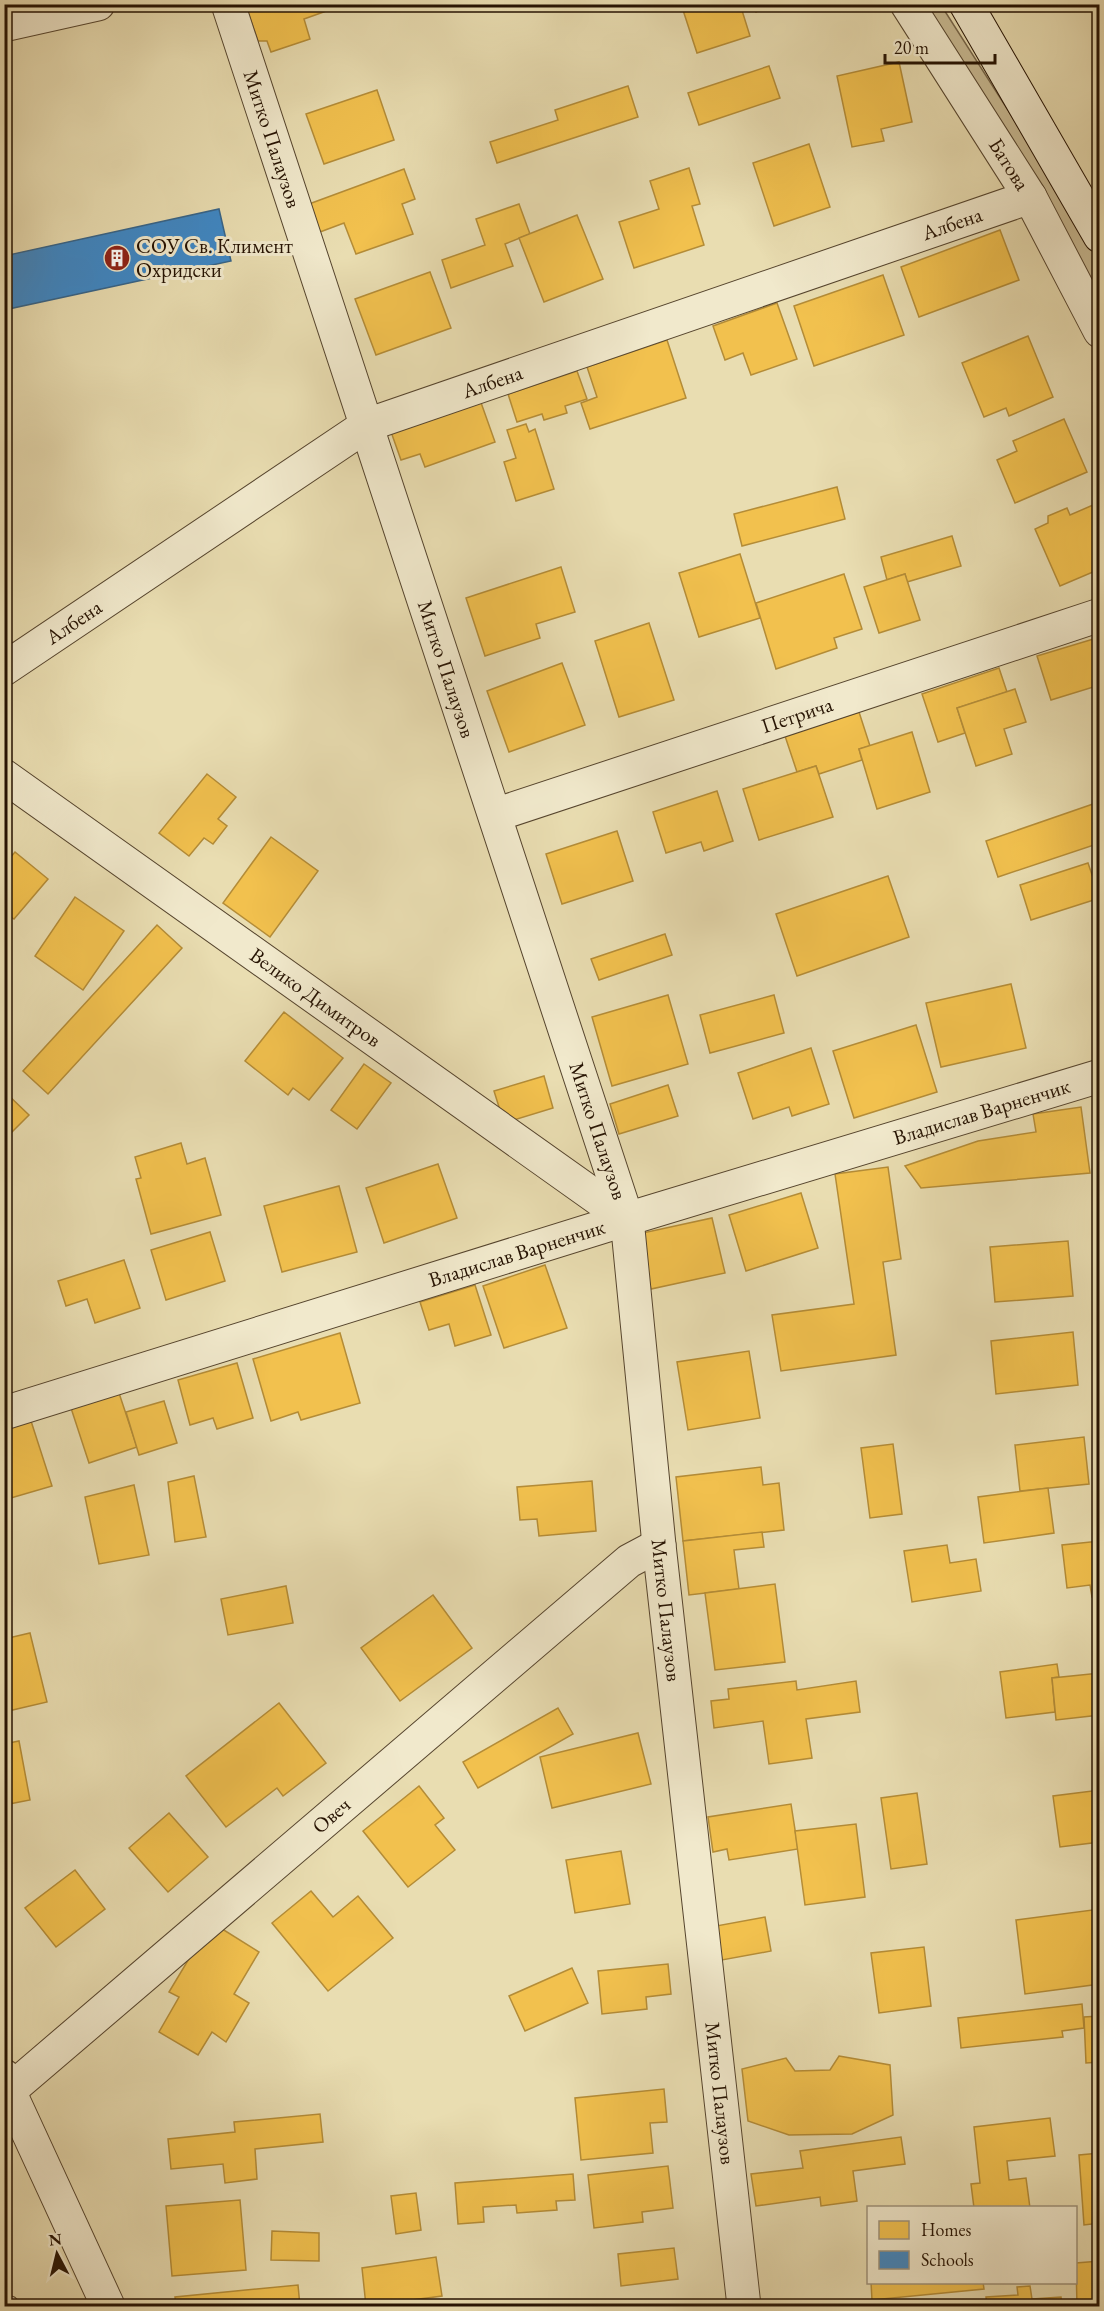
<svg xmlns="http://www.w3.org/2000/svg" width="1104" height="2311" font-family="'EB Garamond',serif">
<rect width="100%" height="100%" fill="#e9ddb1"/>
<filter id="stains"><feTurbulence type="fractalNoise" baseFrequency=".00333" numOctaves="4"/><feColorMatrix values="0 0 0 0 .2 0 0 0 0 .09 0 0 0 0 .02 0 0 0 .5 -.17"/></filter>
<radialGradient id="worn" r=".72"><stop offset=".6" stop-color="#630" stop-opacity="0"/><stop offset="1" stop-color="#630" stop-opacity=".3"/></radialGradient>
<!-- green -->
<path fill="#c8ba93" stroke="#76664a" stroke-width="1.5" d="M907,5H941L1087,234L1099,259V331Z"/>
<!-- homes -->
<g fill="#f2c14e" stroke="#b48c37" stroke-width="1.5">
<path d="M245,4H346L304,19L310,39L271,52L267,41H258Z"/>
<path d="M681,4H740L750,36L697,53Z"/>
<path d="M751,4H769L756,12Z"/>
<path d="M899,62L912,122L881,129L884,141L852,147L837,76Z"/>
<path d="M769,66L780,98L699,125L688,93Z"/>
<path d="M628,86L638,117L497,163L490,142L558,120L555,110Z"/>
<path d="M377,90L394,140L324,164L306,114Z"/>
<path d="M809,144L830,207L774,226L753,163Z"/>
<path d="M689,168L700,204L692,206L704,245L634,268L619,222L659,209L650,181Z"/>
<path d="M404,169L415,199L402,204L413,234L356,254L344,223L320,232L309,204Z"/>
<path d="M519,204L530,234L505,244L513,266L451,288L442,260L485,245L476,219Z"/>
<path d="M577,215L603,279L544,302L519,238Z"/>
<path d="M1000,230L1019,280L919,317L901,267Z"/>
<path d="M430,272L451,328L376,355L355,299Z"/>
<path d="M883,275L904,335L814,366L794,306Z"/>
<path d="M777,303L797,359L751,375L743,353L725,360L713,326Z"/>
<path d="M1028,336L1053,397L1009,416L1006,408L984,417L962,363Z"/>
<path d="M667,340L686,398L590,429L581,403L597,397L587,367Z"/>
<path d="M577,371L587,399L565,406L567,413L544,420L542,414L517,422L508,394Z"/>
<path d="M479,397L495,442L425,467L420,454L401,460L390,429Z"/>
<path d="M1064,419L1087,472L1015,503L997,460L1017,451L1013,441Z"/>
<path d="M526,424L529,432L535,429L554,489L516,501L504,462L516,458L507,430Z"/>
<path d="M837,487L845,519L742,546L734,514Z"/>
<path d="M1100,502V569L1060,586L1035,529L1048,523V516L1067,508L1070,515Z"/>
<path d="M952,536L961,566L907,582L905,574L887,580L881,557Z"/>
<path d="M740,554L760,618L699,637L679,573Z"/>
<path d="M561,567L575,612L536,624L540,638L485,656L466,598Z"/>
<path d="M844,574L862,629L834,638L837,648L776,669L756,603Z"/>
<path d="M905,574L920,620L879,633L864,587Z"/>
<path d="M649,623L674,700L619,717L595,641Z"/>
<path d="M1100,637V685L1051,700L1037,656Z"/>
<path d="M562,663L585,725L509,752L487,691Z"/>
<path d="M999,668L1007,692L957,708L965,733L938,742L922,694Z"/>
<path d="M1015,689L1026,722L1004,729L1012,754L976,766L957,708Z"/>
<path d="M859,712L870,746L859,749L862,760L819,774L816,766L797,772L785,736Z"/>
<path d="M912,732L930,792L877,809L859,749Z"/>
<path d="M816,766L833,817L759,840L743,789Z"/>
<path d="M207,774L236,797L218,819L227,826L213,844L204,838L189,856L159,833Z"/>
<path d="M717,791L733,841L704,851L701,842L666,853L653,812Z"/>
<path d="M1093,804L1100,823V843L998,877L986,841Z"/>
<path d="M617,831L633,881L562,904L546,854Z"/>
<path d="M271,837L318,871L270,937L223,903Z"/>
<path d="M15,852L48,879L14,919L4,912V865Z"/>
<path d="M1088,863L1100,898L1031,920L1020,885Z"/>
<path d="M888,876L909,937L797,976L776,914Z"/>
<path d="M75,897L124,931L83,990L35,956Z"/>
<path d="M157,925L182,948L48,1094L23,1071Z"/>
<path d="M665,934L672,955L599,980L591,959Z"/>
<path d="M1011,984L1026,1048L941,1067L926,1003Z"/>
<path d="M668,995L688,1064L612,1086L592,1017Z"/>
<path d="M774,995L784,1033L710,1053L700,1015Z"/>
<path d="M284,1012L343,1058L309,1100L293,1088L288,1095L245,1061Z"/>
<path d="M916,1025L937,1092L854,1118L833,1051Z"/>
<path d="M811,1048L829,1104L792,1116L789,1107L753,1119L738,1073Z"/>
<path d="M364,1064L391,1083L357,1129L331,1110Z"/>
<path d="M544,1076L553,1108L504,1123L494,1091Z"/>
<path d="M668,1085L678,1116L619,1134L610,1104Z"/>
<path d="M4,1091L29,1115L4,1140Z"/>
<path d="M1081,1107L1090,1173L921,1188L905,1166L978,1141L1036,1132L1033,1114Z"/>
<path d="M181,1143L187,1164L205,1158L221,1215L151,1234L136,1179L141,1178L135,1157Z"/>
<path d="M438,1164L457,1218L384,1243L366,1188Z"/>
<path d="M888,1167L901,1259L883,1262L896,1355L781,1371L772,1315L854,1304L835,1174Z"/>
<path d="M339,1186L357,1252L282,1272L264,1206Z"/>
<path d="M801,1193L818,1248L746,1271L729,1215Z"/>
<path d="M712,1218L725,1273L651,1289L638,1234Z"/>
<path d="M210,1232L225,1281L166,1300L151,1250Z"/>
<path d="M1068,1241L1073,1296L995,1302L990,1247Z"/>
<path d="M124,1260L140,1308L95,1323L87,1299L66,1306L58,1281Z"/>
<path d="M545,1265L567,1328L504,1348L483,1286Z"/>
<path d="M475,1285L491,1335L455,1346L449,1324L429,1330L420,1302Z"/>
<path d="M1073,1332L1078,1385L996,1394L991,1341Z"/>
<path d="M340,1333L360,1403L301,1420L298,1412L271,1421L253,1359Z"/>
<path d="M749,1351L760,1418L688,1430L677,1362Z"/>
<path d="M237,1363L253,1418L217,1429L213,1418L190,1425L178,1380Z"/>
<path d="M118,1390L137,1447L89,1463L70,1405Z"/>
<path d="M164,1401L177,1443L139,1455L126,1412Z"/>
<path d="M31,1421L52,1486L4,1500V1429Z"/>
<path d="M1084,1437L1089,1484L1020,1491L1015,1445Z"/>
<path d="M893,1444L902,1514L870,1518L861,1448Z"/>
<path d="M761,1467L763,1485L779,1483L784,1530L683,1541L676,1477Z"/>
<path d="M194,1476L206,1537L175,1542L168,1482Z"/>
<path d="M592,1481L596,1531L539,1536L537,1519L520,1520L517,1487Z"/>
<path d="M134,1485L149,1555L99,1564L85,1497Z"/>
<path d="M1048,1488L1054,1533L984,1543L978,1497Z"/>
<path d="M762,1532L764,1547L734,1550L739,1589L689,1595L683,1541Z"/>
<path d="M1100,1541V1597H1092L1090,1585L1067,1588L1062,1545Z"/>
<path d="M947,1545L950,1563L976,1559L981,1591L912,1602L904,1551Z"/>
<path d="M775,1584L785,1662L715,1670L705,1593Z"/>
<path d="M286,1586L293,1623L228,1635L221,1599Z"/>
<path d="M433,1595L472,1648L400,1701L361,1648Z"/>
<path d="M30,1633L47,1702L4,1712V1639Z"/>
<path d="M1057,1664L1059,1677L1052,1678L1055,1712L1006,1718L1000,1672Z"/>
<path d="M1100,1673V1715L1056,1720L1052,1678Z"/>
<path d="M796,1681L797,1690L856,1681L860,1712L806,1719L812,1758L769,1764L763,1721L714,1728L711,1701L729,1699L728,1689Z"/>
<path d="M279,1703L326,1763L283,1796L277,1788L226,1827L186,1776Z"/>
<path d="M558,1708L573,1734L478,1788L463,1762Z"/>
<path d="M638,1733L651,1784L552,1808L540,1757Z"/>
<path d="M19,1741L30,1800L4,1805V1744Z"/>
<path d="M419,1786L444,1818L435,1825L455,1850L408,1887L363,1831Z"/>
<path d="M1100,1790V1842L1060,1847L1053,1796Z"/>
<path d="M917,1793L927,1864L891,1869L881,1798Z"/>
<path d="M791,1804L798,1849L729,1860L727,1849L713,1852L708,1817Z"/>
<path d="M169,1813L208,1857L168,1892L129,1848Z"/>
<path d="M856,1824L865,1897L805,1905L795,1831Z"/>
<path d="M621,1851L630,1904L575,1913L566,1860Z"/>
<path d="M75,1870L105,1909L56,1947L25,1908Z"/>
<path d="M311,1891L333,1917L358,1896L393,1938L328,1991L272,1923Z"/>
<path d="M1100,1909V1984L1025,1994L1016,1920Z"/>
<path d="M765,1917L771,1951L722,1960L716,1926Z"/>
<path d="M211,1922L259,1952L234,1994L249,2003L226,2042L212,2032L198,2055L159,2032L179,1997L169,1992Z"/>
<path d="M924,1947L931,2006L879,2013L871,1953Z"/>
<path d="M668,1964L671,1994L646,1997L647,2009L602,2014L598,1971Z"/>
<path d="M572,1968L588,2003L525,2031L509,1996Z"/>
<path d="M1082,2004L1084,2028L1062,2031L1063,2037L961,2048L958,2018Z"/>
<path d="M1100,2016V2062L1086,2063L1084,2017Z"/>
<path d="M839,2056L890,2065L893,2115L852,2134L789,2135L748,2121L742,2069L786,2058L795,2071L830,2070Z"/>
<path d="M664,2089L667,2122L650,2123L653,2153L581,2160L575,2098Z"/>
<path d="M320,2114L323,2142L255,2149L257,2179L225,2183L223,2164L171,2169L168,2139L235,2132L234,2122Z"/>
<path d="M1050,2118L1055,2156L1007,2161L1009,2180L1026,2178L1030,2208H974L971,2184L980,2183L974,2127Z"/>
<path d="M901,2137L905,2164L853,2171L857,2201L821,2206L820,2197L756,2206L751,2174L803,2168L800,2151Z"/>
<path d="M1100,2153V2223L1084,2225L1079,2155Z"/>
<path d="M668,2166L673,2208L642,2212L643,2222L594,2228L588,2175Z"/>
<path d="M573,2174L575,2200L556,2201L557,2210L517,2213L516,2205L483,2207L484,2222L458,2224L455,2183Z"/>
<path d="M416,2193L421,2230L396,2234L391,2196Z"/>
<path d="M240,2200L246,2270L172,2276L166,2206Z"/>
<path d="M272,2231L319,2233V2261L271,2260Z"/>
<path d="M674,2248L678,2279L621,2286L618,2254Z"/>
<path d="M436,2257L442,2296L366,2306L362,2268Z"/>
<path d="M1100,2261V2306H1077L1076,2263Z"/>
<path d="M871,2282H983L984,2289L872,2300Z"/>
<path d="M298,2285L300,2306H176L175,2297Z"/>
<path d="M1030,2286L1032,2299L1061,2297L1062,2306H987L986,2297L1018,2295L1017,2287Z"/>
<path d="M850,2300L851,2306H787Z"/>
<path d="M681,2304V2306H647Z"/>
</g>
<!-- schools -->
<path fill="#3f88c5" stroke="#37658a" stroke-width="1.5" d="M219,209L231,261L4,310V256Z"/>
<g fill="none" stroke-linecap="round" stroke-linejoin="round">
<defs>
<path id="lane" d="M4,2305L9,2306"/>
<g id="street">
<path id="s1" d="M228,4L627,1219L659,1545L744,2306"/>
<path id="s2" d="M907,4L1030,197L1100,331"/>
<path d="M4,25L98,4"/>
<path id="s3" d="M4,669L367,425L1030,197"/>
<path id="s4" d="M4,776L627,1219"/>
<path id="s5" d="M495,815L1100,615"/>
<path id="s6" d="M4,1413L627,1219L1100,1076"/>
<path d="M4,2076L9,2091L108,2306"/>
<path id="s7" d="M9,2091L629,1561L659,1545"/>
</g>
<path id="secondary" d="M966,4L1100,236"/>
</defs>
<!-- lane casing -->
<use href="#lane" stroke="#56452e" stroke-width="22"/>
<!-- street casing -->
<use href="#street" stroke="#56452e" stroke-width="35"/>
<!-- secondary casing -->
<use href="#secondary" stroke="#251202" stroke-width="35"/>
<!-- lane -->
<use href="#lane" stroke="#f1e9cc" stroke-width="20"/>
<!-- street -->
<use href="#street" stroke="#f1e9cc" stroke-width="33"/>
<!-- secondary -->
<use href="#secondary" stroke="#f1e9cc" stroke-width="33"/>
</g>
<!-- icons -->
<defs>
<symbol id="building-disc" viewBox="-11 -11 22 22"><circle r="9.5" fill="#8f2418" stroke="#f1e9cc"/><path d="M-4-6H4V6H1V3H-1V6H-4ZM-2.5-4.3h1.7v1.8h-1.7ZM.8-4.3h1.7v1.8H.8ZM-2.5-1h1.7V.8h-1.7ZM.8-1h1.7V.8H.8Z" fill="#fff"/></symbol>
</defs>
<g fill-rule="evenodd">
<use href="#building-disc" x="102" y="243" width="30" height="30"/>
</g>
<g text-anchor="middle" stroke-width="6" stroke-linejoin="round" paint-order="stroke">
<!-- street labels -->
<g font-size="21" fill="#251202" stroke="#f1e9cc">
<text dy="7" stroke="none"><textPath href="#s1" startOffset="142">Митко Палаузов</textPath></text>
<text dy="7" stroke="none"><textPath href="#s2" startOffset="190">Батова</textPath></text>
<text dy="7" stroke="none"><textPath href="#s3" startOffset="1056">Албена</textPath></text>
<text dy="7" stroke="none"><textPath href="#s3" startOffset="570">Албена</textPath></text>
<text dy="7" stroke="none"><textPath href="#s3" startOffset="84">Албена</textPath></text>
<text dy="7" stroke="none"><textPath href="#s1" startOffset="700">Митко Палаузов</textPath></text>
<text dy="7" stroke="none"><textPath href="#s5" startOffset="318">Петрича</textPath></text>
<text dy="7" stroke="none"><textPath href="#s4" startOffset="382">Велико Димитров</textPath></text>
<text dy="7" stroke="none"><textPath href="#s6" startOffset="1023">Владислав Варненчик</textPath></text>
<text dy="7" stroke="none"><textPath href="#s1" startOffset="1186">Митко Палаузов</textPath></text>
<text dy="7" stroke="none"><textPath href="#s6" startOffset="537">Владислав Варненчик</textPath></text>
<text dy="7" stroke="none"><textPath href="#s1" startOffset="1672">Митко Палаузов</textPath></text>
<text dy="7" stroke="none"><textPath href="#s7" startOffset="424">Овеч</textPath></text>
<text dy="7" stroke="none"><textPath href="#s1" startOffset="2158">Митко Палаузов</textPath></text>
</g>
<!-- poi labels -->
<g font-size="21" fill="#251202" stroke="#f1e9cc" text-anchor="start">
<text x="136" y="253">СОУ Св. Климент<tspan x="136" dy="24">Охридски</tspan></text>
</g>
</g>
<!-- margin -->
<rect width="1104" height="2311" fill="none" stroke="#e9ddb1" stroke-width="24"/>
<rect x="6" y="6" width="1092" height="2299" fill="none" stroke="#251202" stroke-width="3"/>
<rect x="12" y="12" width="1080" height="2287" fill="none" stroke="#251202" stroke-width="1.5"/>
<!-- legend -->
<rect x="867" y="2206" width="210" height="78" fill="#f1e9cc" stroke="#9f937b" stroke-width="1.5"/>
<rect x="879" y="2221" width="30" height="18" fill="#f2c14e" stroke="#9f937b" stroke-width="1.5"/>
<text x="921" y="2236" font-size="18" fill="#251202">Homes</text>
<rect x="879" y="2251" width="30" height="18" fill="#3f88c5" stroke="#9f937b" stroke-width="1.5"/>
<text x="921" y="2266" font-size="18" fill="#251202">Schools</text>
<!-- north arrow -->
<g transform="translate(57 2254) rotate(353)" stroke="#f1e9cc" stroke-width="4.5" paint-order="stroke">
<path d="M0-4.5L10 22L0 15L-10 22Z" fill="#251202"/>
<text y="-9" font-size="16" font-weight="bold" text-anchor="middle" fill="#251202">N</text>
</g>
<!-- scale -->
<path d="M885 54v9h110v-9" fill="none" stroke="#251202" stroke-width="3"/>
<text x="894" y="54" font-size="18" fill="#251202" stroke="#f1e9cc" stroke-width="4.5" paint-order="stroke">20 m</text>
<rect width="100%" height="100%" filter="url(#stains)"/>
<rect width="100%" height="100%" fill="url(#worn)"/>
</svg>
